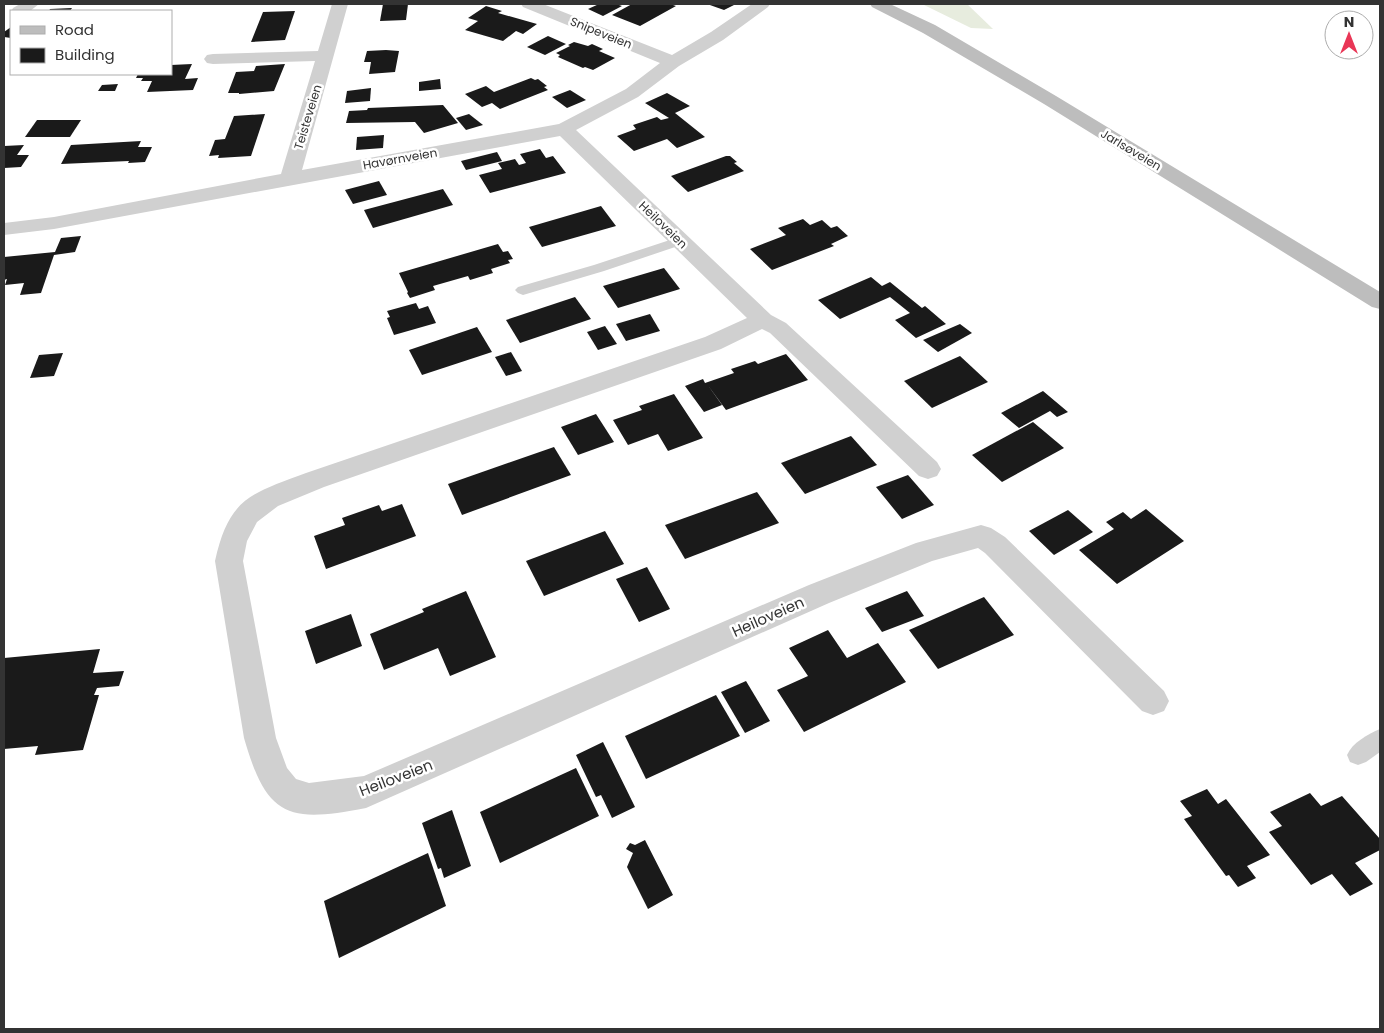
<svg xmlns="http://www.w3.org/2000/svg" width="1384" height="1033" font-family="Poppins,sans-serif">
<rect width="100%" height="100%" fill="#fff"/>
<!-- green -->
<path fill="#e7ecde" d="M922,4H967L993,29L971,28Z"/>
<!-- building -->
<g fill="#1a1a1a">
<path d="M383,4H408L406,20L380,21Z"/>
<path d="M599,4H616L622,6L603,16L588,9Z"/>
<path d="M632,4H675L673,5L676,6L640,26L612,15Z"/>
<path d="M707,4H736L724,10Z"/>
<path d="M486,6L502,11L498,13L537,24L523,34L516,31L503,41L465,30L478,21L468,18Z"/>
<path d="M72,8L70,11H49L50,9Z"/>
<path d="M295,11L285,40L251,42L263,12Z"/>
<path d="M11,27V38L4,37V32Z"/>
<path d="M548,36L566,44L545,55L527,47Z"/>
<path d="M574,42L588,46L592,44L603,49L599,51L615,58L593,70L585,67L583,68L558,57L560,55L556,53L570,46L568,45Z"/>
<path d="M386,50L399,51L395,72L369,74L371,62H364L367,51Z"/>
<path d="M192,64L185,79L198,78L193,90L147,92L152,81H141L143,78H136L138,74H171V65Z"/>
<path d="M285,64L274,91L239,94V93H228L236,72L254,71L256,66Z"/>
<path d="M531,78L535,80L538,79L547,86L544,87L548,90L500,109L492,103L482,107L465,94L486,86L494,92Z"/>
<path d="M440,79L441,89L419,91V82Z"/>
<path d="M118,84L115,91H98L102,85Z"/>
<path d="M371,88L370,101L345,103L347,91Z"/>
<path d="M570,90L586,100L567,108L552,97Z"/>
<path d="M667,93L690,106L675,113L705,137L677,148L667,139L634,151L617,136L636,129L633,125L657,117L661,120L669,118L645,103Z"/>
<path d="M443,105L458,123L424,133L415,122L346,123L349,111L367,110L368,108Z"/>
<path d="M265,114L251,156L218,158L219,155L209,156L215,140L225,139L234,116Z"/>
<path d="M469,114L483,125L466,130L456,118Z"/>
<path d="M37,120H81L70,137H25Z"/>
<path d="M384,135L383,148L356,150L357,137Z"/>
<path d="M141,141L138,147H152L145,162L128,163L129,161L61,164L71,145Z"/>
<path d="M24,145L17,155H29L21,167L4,168V146Z"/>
<path d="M540,149L546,158L553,156L566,173L490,193L479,175L502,169L498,163L515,159L519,165L526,163L520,154Z"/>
<path d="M497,152L502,161L466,170L461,161Z"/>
<path d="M726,156H730L737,162L734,163L744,171L688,192L671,176Z"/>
<path d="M379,181L387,195L353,204L345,190Z"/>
<path d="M443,189L453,205L373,228L364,210Z"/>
<path d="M601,206L616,226L542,247L529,227Z"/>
<path d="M803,219L810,225L822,220L831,228L837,226L848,236L831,244L834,246L772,270L750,249L786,235L778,228Z"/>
<path d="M81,236L75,252L54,255L41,293L20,295L24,283L5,285L7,279L4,280V257L55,252L61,238Z"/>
<path d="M498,244L503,252L508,251L513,259L508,260L510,263L491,269L493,273L470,280L468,276L433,286L435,290L410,298L407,293L408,292L399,273Z"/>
<path d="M664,268L680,289L618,308L603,286Z"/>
<path d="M871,277L882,286L890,282L922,308L925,306L946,324L916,338L895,320L910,313L890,297L840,319L818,300Z"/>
<path d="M575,297L591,319L520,343L506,320Z"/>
<path d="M416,303L419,309L428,306L436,323L394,335L387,318L390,317L387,311Z"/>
<path d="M650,314L660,331L626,341L616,324Z"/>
<path d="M960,324L972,333L938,352L923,340Z"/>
<path d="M605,326L617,344L598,350L587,332Z"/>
<path d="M477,327L492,352L422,375L409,350Z"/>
<path d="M511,352L522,371L506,376L495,357Z"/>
<path d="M63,353L54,376L30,378L39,355Z"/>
<path d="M786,354L808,380L726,410L707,384L722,405L704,412L685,386L703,379L705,383L734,373L731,369L755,361L758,364Z"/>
<path d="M960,356L988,382L932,408L904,381Z"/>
<path d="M1043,391L1068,412L1057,417L1050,411L1019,428L1001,413Z"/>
<path d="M674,394L703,438L668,451L658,434L628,445L613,420L642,410L639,406Z"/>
<path d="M596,414L614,442L578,455L561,427Z"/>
<path d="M1033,422L1064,448L1002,482L972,455Z"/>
<path d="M851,436L877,465L805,494L781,463Z"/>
<path d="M554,447L571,475L462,515L448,484Z"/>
<path d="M908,475L934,505L902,519L876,487Z"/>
<path d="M757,492L779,523L685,559L665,525Z"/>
<path d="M402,504L416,536L326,569L314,536L345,525L342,518L379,505L382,511Z"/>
<path d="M1146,509L1184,541L1117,584L1079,550L1114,529L1106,522L1123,512L1131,519Z"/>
<path d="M1068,510L1093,532L1054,555L1029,531Z"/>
<path d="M605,531L624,564L544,596L526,561Z"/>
<path d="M647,567L670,609L639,622L616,579Z"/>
<path d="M466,591L496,657L450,676L438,648L384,670L370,634L424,612L422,609Z"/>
<path d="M907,591L924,616L882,632L865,608Z"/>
<path d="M984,597L1014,635L938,669L909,630Z"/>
<path d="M351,614L362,646L316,664L305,631Z"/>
<path d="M828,630L847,658L878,643L906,682L804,732L777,690L808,676L789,648Z"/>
<path d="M100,649L93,673L124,671L119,686L97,688L94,695H99L83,750L35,755L38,746L4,749V658Z"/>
<path d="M746,681L770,721L745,733L721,692Z"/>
<path d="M716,695L740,736L646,779L625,736Z"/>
<path d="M603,742L635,807L612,818L601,795L596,797L576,755Z"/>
<path d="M576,768L599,816L500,863L480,812Z"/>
<path d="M1207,789L1218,804L1226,799L1270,855L1247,866L1256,878L1238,887L1229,875L1226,876L1184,819L1192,816L1180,801Z"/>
<path d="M1310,793L1321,806L1342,796L1380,839V850L1355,863L1373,884L1350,896L1332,874L1311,885L1269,832L1282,826L1270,812Z"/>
<path d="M452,810L471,866L444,878L441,868L438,869L422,823Z"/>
<path d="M645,840L673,895L648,909L627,867L633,853L626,849L630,843L635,845Z"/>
<path d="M428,853L446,906L339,958L324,901Z"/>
</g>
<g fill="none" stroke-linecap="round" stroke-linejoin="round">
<!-- lane -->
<g fill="#d0d0d0" fill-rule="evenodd">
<path d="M679,237L684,238L686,241L684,244L604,271L523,295L518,293L515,290L518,287L594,265Z"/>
<path d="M1380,729V752L1366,762L1358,765L1350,762L1347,755C1352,743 1368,734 1380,729Z"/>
</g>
<!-- street -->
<g fill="#d0d0d0" fill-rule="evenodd">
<path d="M20,4H39L30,11L11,12L13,8Z"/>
<path d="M332,4H348L302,170L559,124L626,89L660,63L523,7L521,4H543L672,55L711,32L752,4H770L768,7L723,40L679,66L638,97L576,130L771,315L786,323L937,462L941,469L937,476L928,479L919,476L770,333L762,329L721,349L324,487L278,506L257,522L247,541L243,561L276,738L287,768L296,779L309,783L364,776L809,585L916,543L981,525L991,528L1005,537L1164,691L1169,701L1164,711L1153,715L1142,711L985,553L978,548L932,561L829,603L366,808C288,823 267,818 244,738L215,561C229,498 250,494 306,473L705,337L747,318L560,136L54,229L4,235V223L54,217L281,174L315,61L213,64L207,63L204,59L207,55L213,54L318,51Z"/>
</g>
<!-- secondary -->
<path fill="#bdbdbd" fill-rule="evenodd" d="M870,4H890L935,25L1056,96L1380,292V309L1372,307L1044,104L923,33L872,7Z"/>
</g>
<g text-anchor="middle" stroke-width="5" stroke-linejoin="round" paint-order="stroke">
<!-- far-street labels -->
<g font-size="12" fill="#333" stroke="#fff">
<text transform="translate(601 33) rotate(22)" y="4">Snipeveien</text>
<text transform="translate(308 117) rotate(-73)" y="4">Teisteveien</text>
<text transform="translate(1131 150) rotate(31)" y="4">Jarlsøveien</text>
<text transform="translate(400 159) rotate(-10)" y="4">Havørnveien</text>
<text transform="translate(663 225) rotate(44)" y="4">Heiloveien</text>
</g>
<!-- street labels -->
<g font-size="15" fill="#333" stroke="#fff">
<text transform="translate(768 617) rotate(-24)" y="5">Heiloveien</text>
<text transform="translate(396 778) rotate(-21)" y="5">Heiloveien</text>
</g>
</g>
<!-- border -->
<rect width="1384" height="1033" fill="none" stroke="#333333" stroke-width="10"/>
<!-- legend -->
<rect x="10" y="10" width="162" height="65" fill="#ffffff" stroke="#adadad"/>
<rect x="20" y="26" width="25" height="8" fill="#bdbdbd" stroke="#adadad"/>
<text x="55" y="35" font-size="15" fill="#333333">Road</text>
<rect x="20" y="48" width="25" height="15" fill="#1a1a1a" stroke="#adadad"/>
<text x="55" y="60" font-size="15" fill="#333333">Building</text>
<!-- north arrow -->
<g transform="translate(1349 35)"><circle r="24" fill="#ffffff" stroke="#adadad"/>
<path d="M0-4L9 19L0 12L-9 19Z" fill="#e93656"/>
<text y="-8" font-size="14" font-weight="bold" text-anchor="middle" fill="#333333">N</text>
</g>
</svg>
